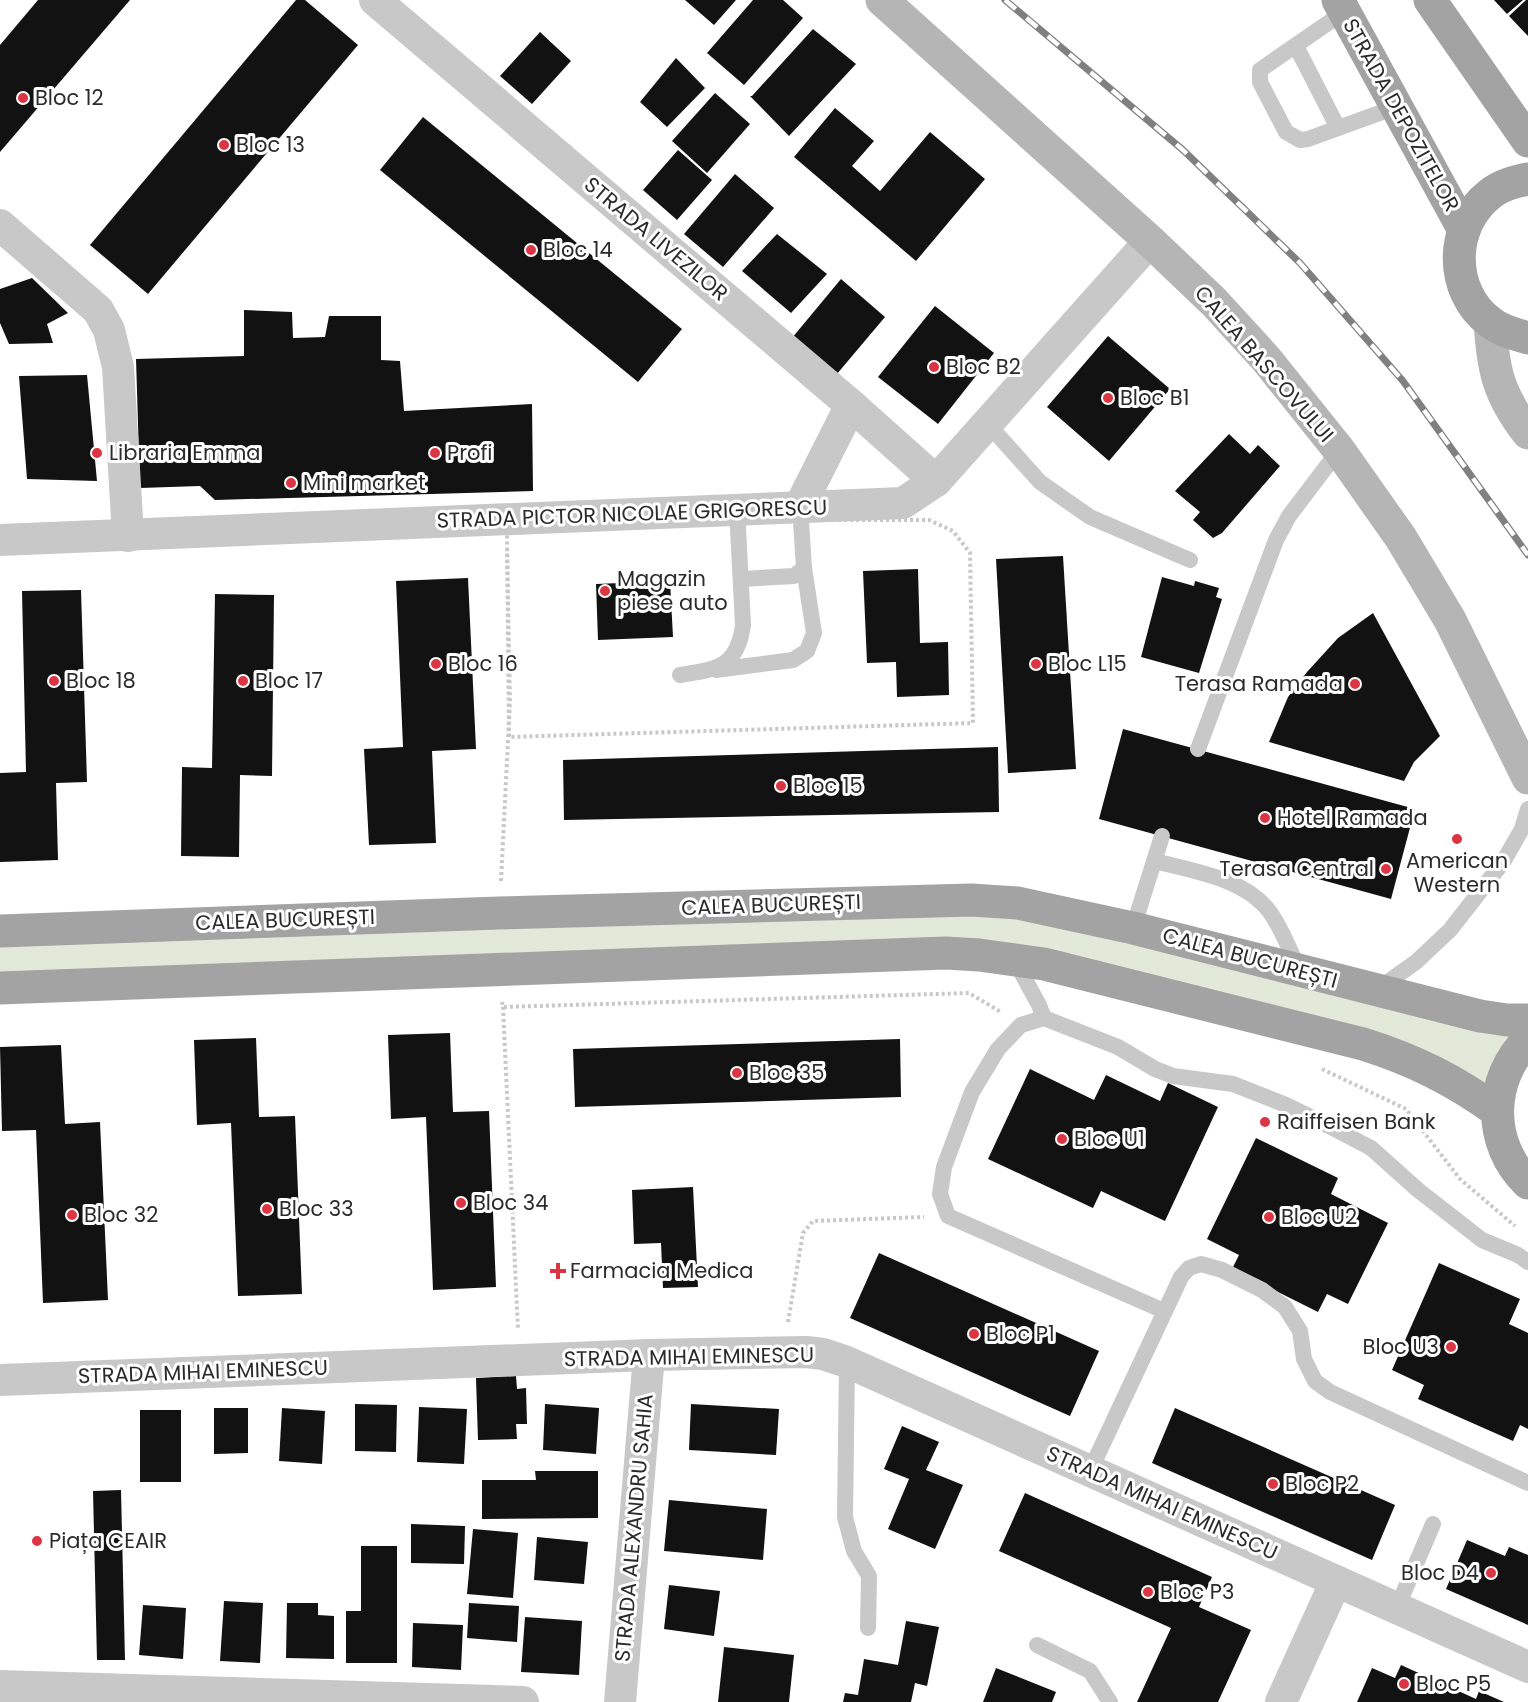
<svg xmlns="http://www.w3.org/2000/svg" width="1528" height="1702" font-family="Poppins,sans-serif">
<rect width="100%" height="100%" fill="#fff"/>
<!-- green -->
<path fill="#e2e9d9" d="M971,900L1528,1020L1502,1081L1466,1089L1044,964L0,988V931Z"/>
<!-- building -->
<g fill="#121212">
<path d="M38,0H130L0,152V45Z"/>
<path d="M296,0H305L358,45L148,294L90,245Z"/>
<path d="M685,0H736L714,25Z"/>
<path d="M753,0H783L803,18L744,85L707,53Z"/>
<path d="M1494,0H1523L1507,14Z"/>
<path d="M1526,0H1528V36L1509,16Z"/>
<path d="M813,29L856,64L789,136L750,96H752Z"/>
<path d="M540,32L571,61L532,104L500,76Z"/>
<path d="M676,58L705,88L667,127L640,102Z"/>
<path d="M715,93L750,124L707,173L672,141Z"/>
<path d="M835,108L874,141L852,166L880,191L930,132L985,179L916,261L794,157Z"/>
<path d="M423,117L682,329L638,382L380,170Z"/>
<path d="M678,150L712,180L677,220L643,190Z"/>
<path d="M735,174L774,208L723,267L684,234Z"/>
<path d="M777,234L827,274L791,313L742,271Z"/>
<path d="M32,278L68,313L47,324L53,343L9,344L0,323V289Z"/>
<path d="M841,279L885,317L831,381L787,344Z"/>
<path d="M935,306L994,353L938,424L878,377Z"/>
<path d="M244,310L292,312L293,338L325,337L329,316H381V360L400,361L404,411L532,404L533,491L215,500L200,486L140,488L136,359L244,356Z"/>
<path d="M1108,336L1170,389L1109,461L1047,407Z"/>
<path d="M87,375L97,481L27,479L19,376Z"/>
<path d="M1229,434L1250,454L1258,445L1280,466L1222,533L1213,538L1193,520L1200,512L1175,491Z"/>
<path d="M1063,556L1076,769L1008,773L996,559Z"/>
<path d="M918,569L920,643L948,642L949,695L897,697L896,662L867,663L863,571Z"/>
<path d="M1162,577L1194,586L1195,581L1219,588L1216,597L1222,599L1199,673L1141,657Z"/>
<path d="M468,578L476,749L432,751L436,843L369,845L364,749L403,747L396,581Z"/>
<path d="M670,581L673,637L598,640L596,584Z"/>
<path d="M81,590L87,782L56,783L58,860L0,862V773L26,772L22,591Z"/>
<path d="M215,594L274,595L272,776L240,775L239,857L181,856L182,767L212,768Z"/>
<path d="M1373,613L1440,736L1414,762L1404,781L1269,742L1288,697L1307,672L1338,638Z"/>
<path d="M1123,729L1415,809L1391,899L1099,819Z"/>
<path d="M998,747L999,812L564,820L563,760Z"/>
<path d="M450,1033L453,1112L489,1111L496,1287L433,1290L426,1117L391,1119L388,1035Z"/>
<path d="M256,1038L259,1117L295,1116L302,1294L238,1296L231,1123L197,1125L194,1040Z"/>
<path d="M900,1039L901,1097L575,1107L573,1049Z"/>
<path d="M61,1045L65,1124L100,1122L108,1300L43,1303L36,1130L2,1131L0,1047Z"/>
<path d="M1030,1069L1094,1100L1106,1075L1160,1101L1168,1083L1218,1107L1165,1221L1101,1191L1093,1208L988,1159Z"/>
<path d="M1256,1138L1338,1178L1331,1194L1388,1223L1348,1304L1327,1294L1318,1312L1232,1269L1239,1255L1207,1239Z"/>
<path d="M693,1187L698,1287L663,1288L661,1243L634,1244L632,1190Z"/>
<path d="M879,1253L1099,1351L1070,1416L850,1318Z"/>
<path d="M1439,1263L1520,1299L1509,1324L1528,1333V1429L1520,1425L1513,1441L1418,1399L1424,1385L1392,1370Z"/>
<path d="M516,1376L517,1389L526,1388L527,1424H516L517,1439L478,1440L476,1378Z"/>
<path d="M355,1404L397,1405L396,1452L355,1451Z"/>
<path d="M545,1404L599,1408L596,1454L543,1450Z"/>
<path d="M691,1404L779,1409L776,1455L689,1450Z"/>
<path d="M419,1407L467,1409L464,1464L417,1462Z"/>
<path d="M214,1408H248V1453L214,1454Z"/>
<path d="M282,1408L325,1411L322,1464L279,1461Z"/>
<path d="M1175,1408L1395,1505L1372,1560L1152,1463Z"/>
<rect x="140" y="1410" width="41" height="72"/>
<path d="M902,1426L939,1442L926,1470L963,1485L935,1549L888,1529L909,1479L884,1469Z"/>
<path d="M535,1471H598V1518L482,1519V1480H536Z"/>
<path d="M121,1490L125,1660H97L93,1491Z"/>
<path d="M1025,1493L1212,1577L1199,1607L1251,1630L1218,1702H1137L1171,1628L999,1551Z"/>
<path d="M669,1500L767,1509L763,1560L664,1551Z"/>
<path d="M411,1524L465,1526L464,1564L411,1563Z"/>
<path d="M473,1529L518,1533L513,1598L467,1594Z"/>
<path d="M537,1537L588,1542L584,1584L534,1580Z"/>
<path d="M1467,1540L1505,1556L1509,1547L1528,1555V1625L1446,1589Z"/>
<path d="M361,1546H397V1663H346V1611H361Z"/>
<path d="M669,1585L720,1591L714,1636L664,1629Z"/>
<path d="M224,1601L263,1603L260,1663L220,1661Z"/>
<path d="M287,1603H318V1615L334,1616V1659L286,1658Z"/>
<path d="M469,1603L519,1606L517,1642L467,1638Z"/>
<path d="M143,1605L186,1608L183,1659L139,1655Z"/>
<path d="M525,1617L582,1621L579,1675L521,1672Z"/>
<path d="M906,1621L939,1627L927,1686L915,1683L911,1702H843L845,1693L858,1695L864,1659L898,1665Z"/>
<path d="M413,1623L463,1625L461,1670L412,1667Z"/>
<path d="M724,1647L794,1655L789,1702H718Z"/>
<path d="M1401,1665L1476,1699L1479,1691L1504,1702H1357L1372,1668L1395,1678Z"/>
<path d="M996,1668L1056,1692L1052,1702H983Z"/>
</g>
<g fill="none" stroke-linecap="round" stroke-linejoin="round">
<!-- path -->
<g stroke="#c8c8c8" stroke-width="4" stroke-dasharray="3 3" stroke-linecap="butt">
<path d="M802,520H929L953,531L970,553L973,723L509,737L507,533L729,521Z"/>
<path d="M501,881L510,701L507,550"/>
<path d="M502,1002L503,1007L969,993L1001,1012"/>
<path d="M503,1007L518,1330"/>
<path d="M1322,1069L1406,1109L1460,1179L1515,1226"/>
<path d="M788,1322L803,1233L813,1221L924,1217"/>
</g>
<!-- lane -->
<g stroke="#c8c8c8" stroke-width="16">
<path d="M1344,12L1260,70V82L1286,132L1300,140L1308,139L1396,107"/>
<path d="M1296,46L1338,128"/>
<path d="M987,423L1040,482L1090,517L1190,560"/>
<path d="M741,579L794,576L804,568L800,506"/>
<path d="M716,670L793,660L807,651L814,633L804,568"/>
<path d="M680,675C717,669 737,668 743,625L737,509"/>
<path d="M1198,749L1276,540L1289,516L1339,450"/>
<path d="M1155,861C1193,871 1244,878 1269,911C1282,928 1290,951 1299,970"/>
<path d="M1133,928L1162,836"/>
<path d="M1014,959L1039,1005L1044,1018"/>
<path d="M1378,989L1416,962L1450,930L1503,862L1522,829L1528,809"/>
<path d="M1164,1311L948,1216L940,1194L944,1167L972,1092L998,1049L1021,1025L1044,1018L1118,1047L1155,1069L1173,1076L1233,1084L1286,1105L1329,1126L1371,1148L1418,1190L1482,1240L1518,1255L1528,1262"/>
<path d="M847,1362L845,1517L854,1551L869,1576L868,1628"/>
<path d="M1090,1471L1181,1277L1189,1268L1201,1264L1222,1270L1262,1290L1285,1307L1300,1331L1304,1359L1315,1381L1330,1392L1528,1483"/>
<path d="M1397,1608L1433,1524"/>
<path d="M1037,1645L1090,1671L1110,1702"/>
</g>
<!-- street -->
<g stroke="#c8c8c8" stroke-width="32">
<path d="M375,0L851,405L936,481"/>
<path d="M0,225L98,310L109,330L118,367L128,536"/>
<path d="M800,506L851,405"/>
<path d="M0,540L903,503L936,481L1150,241"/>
<path d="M0,1380L649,1355L806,1352L823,1354L847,1362L1528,1667"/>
<path d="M0,1686L523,1702"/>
<path d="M620,1702L649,1355"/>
<path d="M1281,1702L1336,1581"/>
</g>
<!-- secondary -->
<g stroke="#b5b5b5" stroke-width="33">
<path d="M882,0L1150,241L1214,302L1266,359L1339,450L1401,538L1450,620L1528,778"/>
<path d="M1490,322C1493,370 1498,394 1528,433"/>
</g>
<!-- primary -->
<g stroke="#a3a3a3" stroke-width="33">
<path d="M1338,0L1464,230"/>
<path d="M1430,0L1528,141"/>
<path d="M1528,179C1514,182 1501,185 1490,194C1449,226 1449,291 1490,322C1501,331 1515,334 1528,338"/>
<path d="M0,931L499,913L971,900L1018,903L1133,928L1480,1016L1507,1020H1528"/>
<path d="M0,988L946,953L979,955L1044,964L1363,1044C1414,1060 1454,1080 1497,1111"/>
<path d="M1528,1040C1488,1079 1487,1144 1528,1183"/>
</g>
<defs>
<path id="rail" d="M1005,0L1183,150L1300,263L1403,381L1528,555"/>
</defs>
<!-- rail casing -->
<use href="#rail" stroke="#808080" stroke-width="7"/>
<!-- rail -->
<use href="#rail" stroke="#fff" stroke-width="4.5" stroke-dasharray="14" stroke-linecap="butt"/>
</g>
<!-- markers -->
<g fill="#db3443" stroke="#fff" stroke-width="2">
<circle cx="23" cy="98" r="6"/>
<circle cx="224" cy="145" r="6"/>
<circle cx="531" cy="250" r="6"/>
<circle cx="934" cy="367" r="6"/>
<circle cx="1108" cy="398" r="6"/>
<circle cx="97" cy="453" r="6"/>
<circle cx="435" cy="453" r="6"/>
<circle cx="291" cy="483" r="6"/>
<circle cx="605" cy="591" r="6"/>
<circle cx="436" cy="664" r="6"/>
<circle cx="1036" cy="664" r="6"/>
<circle cx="54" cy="681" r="6"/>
<circle cx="243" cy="681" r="6"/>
<circle cx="1355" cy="684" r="6"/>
<circle cx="781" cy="786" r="6"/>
<circle cx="1265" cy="818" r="6"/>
<circle cx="1457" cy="839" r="6"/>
<circle cx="1386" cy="869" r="6"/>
<circle cx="737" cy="1073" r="6"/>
<circle cx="1265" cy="1122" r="6"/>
<circle cx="1062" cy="1139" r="6"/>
<circle cx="461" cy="1203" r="6"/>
<circle cx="267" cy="1209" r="6"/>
<circle cx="72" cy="1215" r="6"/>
<circle cx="1269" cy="1217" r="6"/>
<path d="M555 1262h6v6h6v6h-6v6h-6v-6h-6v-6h6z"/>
<circle cx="974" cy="1334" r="6"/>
<circle cx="1451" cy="1347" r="6"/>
<circle cx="1273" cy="1484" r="6"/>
<circle cx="37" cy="1541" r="6"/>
<circle cx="1491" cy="1573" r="6"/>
<circle cx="1148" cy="1592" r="6"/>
<circle cx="1404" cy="1684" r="6"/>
</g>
<g text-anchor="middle" stroke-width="6" stroke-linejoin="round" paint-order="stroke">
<!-- poi labels -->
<g font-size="21" fill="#2b2b2b" stroke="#fff" text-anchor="start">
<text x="35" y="105">Bloc 12</text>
<text x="236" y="152">Bloc 13</text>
<text x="543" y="257">Bloc 14</text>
<text x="946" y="374">Bloc B2</text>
<text x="1120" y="405">Bloc B1</text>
<text x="109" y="460">Libraria Emma</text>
<text x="447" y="460">Profi</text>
<text x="303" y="490">Mini market</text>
<text x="617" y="586">Magazin<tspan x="617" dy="24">piese auto</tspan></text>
<text x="448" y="671">Bloc 16</text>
<text x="1048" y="671">Bloc L15</text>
<text x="66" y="688">Bloc 18</text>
<text x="255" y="688">Bloc 17</text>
<text x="1343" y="691" text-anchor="end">Terasa Ramada</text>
<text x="793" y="793">Bloc 15</text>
<text x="1277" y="825">Hotel Ramada</text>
<text x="1457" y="868" text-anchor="middle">American<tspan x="1457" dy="24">Western</tspan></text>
<text x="1374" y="876" text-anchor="end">Terasa Central</text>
<text x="749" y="1080">Bloc 35</text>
<text x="1277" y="1129">Raiffeisen Bank</text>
<text x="1074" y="1146">Bloc U1</text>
<text x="473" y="1210">Bloc 34</text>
<text x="279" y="1216">Bloc 33</text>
<text x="84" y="1222">Bloc 32</text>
<text x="1281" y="1224">Bloc U2</text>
<text x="570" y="1278">Farmacia Medica</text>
<text x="986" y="1341">Bloc P1</text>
<text x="1439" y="1354" text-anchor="end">Bloc U3</text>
<text x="1285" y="1491">Bloc P2</text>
<text x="49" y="1548">Piața CEAIR</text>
<text x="1479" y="1580" text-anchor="end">Bloc D4</text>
<text x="1160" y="1599">Bloc P3</text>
<text x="1416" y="1691">Bloc P5</text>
</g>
<!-- street labels -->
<g font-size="21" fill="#2b2b2b" stroke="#fff">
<text transform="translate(1401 115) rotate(61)" y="7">STRADA DEPOZITELOR</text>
<text transform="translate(656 239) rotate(40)" y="7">STRADA LIVEZILOR</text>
<text transform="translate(1264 364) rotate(49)" y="7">CALEA BASCOVULUI</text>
<text transform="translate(632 514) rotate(-2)" y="7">STRADA PICTOR NICOLAE GRIGORESCU</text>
<text transform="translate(771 905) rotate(-2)" y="7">CALEA BUCUREȘTI</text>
<text transform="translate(285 920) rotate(-2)" y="7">CALEA BUCUREȘTI</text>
<text transform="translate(1250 958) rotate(15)" y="7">CALEA BUCUREȘTI</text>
<text transform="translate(689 1357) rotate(-1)" y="7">STRADA MIHAI EMINESCU</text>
<text transform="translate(203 1372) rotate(-2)" y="7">STRADA MIHAI EMINESCU</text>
<text transform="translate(1162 1503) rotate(24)" y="7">STRADA MIHAI EMINESCU</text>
<text transform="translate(634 1528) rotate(-85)" y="7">STRADA ALEXANDRU SAHIA</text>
</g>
</g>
</svg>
